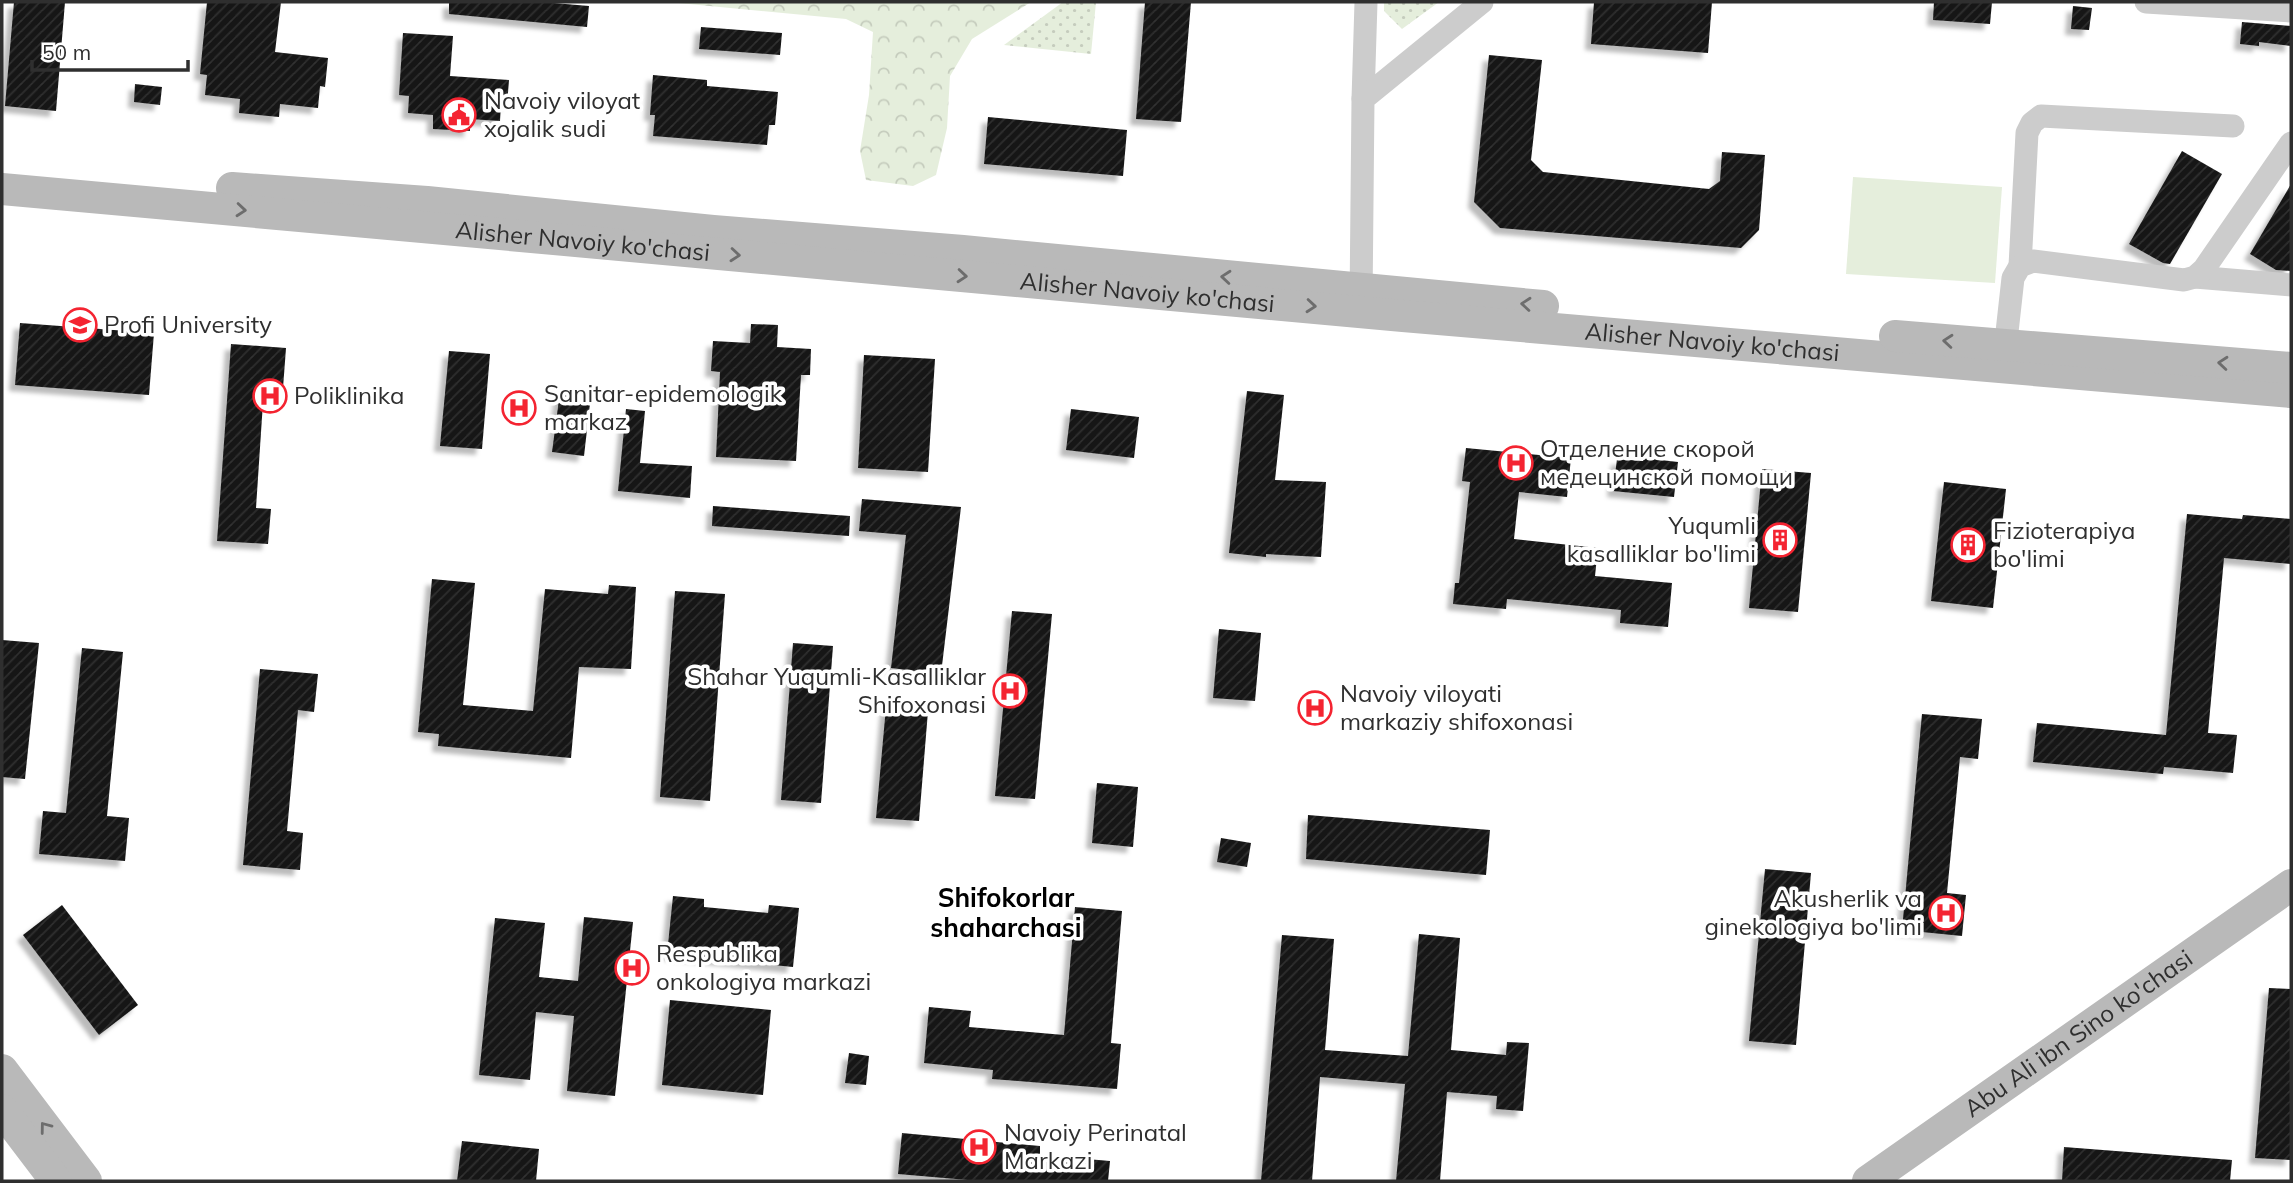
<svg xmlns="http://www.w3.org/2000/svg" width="2293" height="1183" font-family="Mulish,sans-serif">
<defs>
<pattern id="green-dots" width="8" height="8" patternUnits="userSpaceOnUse" patternTransform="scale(1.75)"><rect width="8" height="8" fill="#e5eedc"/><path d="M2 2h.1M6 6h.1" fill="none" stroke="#c5ccbd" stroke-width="1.8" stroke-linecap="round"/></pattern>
<pattern id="forest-crowns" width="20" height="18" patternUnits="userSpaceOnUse" patternTransform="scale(1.75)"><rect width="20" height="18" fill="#e5eedc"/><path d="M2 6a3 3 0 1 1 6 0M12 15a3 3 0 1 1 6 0" fill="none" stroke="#c5ccbd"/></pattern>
<pattern id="building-hatch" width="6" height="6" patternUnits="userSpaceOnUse" patternTransform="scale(1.75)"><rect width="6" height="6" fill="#161616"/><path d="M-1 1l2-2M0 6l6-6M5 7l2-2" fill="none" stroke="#303030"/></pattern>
<filter id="shadow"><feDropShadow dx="-6" dy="6" stdDeviation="2" flood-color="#0004"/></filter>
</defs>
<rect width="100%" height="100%" fill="#fff"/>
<!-- green -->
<g fill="url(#green-dots)">
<path d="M1063,2H1096L1091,54L1004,45Z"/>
<path d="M1384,2H1439L1402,29L1384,11Z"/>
</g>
<!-- forest -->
<path fill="url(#forest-crowns)" d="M668,2H1031L972,39L950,76L947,128L936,175L913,186L866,180L860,151L869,95L873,32L846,19Z"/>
<!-- pitch -->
<path fill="#e5eedc" d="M1853,177L2002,187L1995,283L1846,274Z"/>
<!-- building -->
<g fill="url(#building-hatch)" filter="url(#shadow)">
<path d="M14,2H65L56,111L5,106Z"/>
<path d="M207,2H281L275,52L328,58L325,87L320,86L318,108L280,104L279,117L239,113L240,99L205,95L207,75L200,74Z"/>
<path d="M449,2H542L589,6L587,27L449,14Z"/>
<path d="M1145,2H1191L1181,122L1136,119Z"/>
<path d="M1594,2H1712L1708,53L1591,44Z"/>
<path d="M1934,2H1992L1990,24L1933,20Z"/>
<path d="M2073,6L2092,8L2089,30L2071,29Z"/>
<path d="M2242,22L2291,26V46L2259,42V46L2240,44Z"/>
<path d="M701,27L782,33L780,55L699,49Z"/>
<path d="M403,33L453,36L450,76L509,80L507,105L501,104L500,121L470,119V131L433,129V115L408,113L409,96L399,95Z"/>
<path d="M1489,55L1542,60L1531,160L1543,172L1709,189L1720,181L1722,152L1765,155L1759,230L1741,248L1500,228L1474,202Z"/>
<path d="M653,75L707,80V86L778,92L775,125H769L767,145L653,136L655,115H650Z"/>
<path d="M135,84L162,87L160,105L134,102Z"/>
<path d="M988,117L1127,130L1123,176L984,164Z"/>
<path d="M2182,151L2222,174L2170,264L2163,263L2129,244Z"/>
<path d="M2291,184V271L2276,270L2250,254Z"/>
<path d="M20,323L154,333L149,395L15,385Z"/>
<path d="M751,324L778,325L777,347L811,349L810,375H801L796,461L716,457L720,372L711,371L713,341L750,343Z"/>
<path d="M231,344L286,348L283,388L264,387L256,508L271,509L268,544L217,541Z"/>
<path d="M449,351L490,354L482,449L440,446Z"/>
<path d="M864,355L935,359L928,472L858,468Z"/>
<path d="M1247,391L1284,395L1275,480L1326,482L1321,557L1266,554V557L1229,553Z"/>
<path d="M560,392L591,395L584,456L552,452Z"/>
<path d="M626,409L645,411L640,463L692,466L690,498L618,491Z"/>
<path d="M1071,409L1139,417L1134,458L1066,450Z"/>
<path d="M1466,448L1571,458L1567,497L1519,492L1514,539L1598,548L1595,576L1672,583L1668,627L1620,623L1621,610L1507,599L1506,609L1453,604L1455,583H1459L1470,482L1462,481Z"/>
<path d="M1643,458L1678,462L1674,497L1613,491L1617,459L1643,461Z"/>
<path d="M1762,469L1811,473L1798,612L1749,608Z"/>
<path d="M1944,482L2006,489L1993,608L1931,601Z"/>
<path d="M862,499L961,507L941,674L891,668L906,535L859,531Z"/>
<path d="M713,506L850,516L849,536L712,526Z"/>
<path d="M2187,514L2242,519L2243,515L2291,519V564L2224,558L2208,733L2237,735L2233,773L2164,767L2163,774L2033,762L2037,723L2166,735Z"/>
<path d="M432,579L475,583L463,705L533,711L545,589L608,594L609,585L636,587L631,669L579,667L571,758L438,746L439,734L418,732Z"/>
<path d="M675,591L725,594L710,801L660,797Z"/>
<path d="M1012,611L1052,614L1035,799L995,796Z"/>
<path d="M1219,629L1261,633L1255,701L1213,698Z"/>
<path d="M2,640L39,643L25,779L2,777Z"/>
<path d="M793,643L833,646L821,803L781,800Z"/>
<path d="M82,648L123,652L107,816L129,818L125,861L39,854L43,811L66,813Z"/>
<path d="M260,669L318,674L314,712L298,710L287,831L303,833L300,870L243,865Z"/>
<path d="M886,707L928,711L919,821L876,818Z"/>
<path d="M1922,714L1982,719L1978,759L1960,757L1947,893L1966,895L1962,936L1902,930Z"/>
<path d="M1097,783L1138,787L1133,847L1092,843Z"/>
<path d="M1308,815L1490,830L1486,875L1306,859Z"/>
<path d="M1221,838L1251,843L1247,867L1217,862Z"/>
<path d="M1765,869L1811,873L1796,1045L1749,1041Z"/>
<path d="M673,896L704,899V907L768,913L769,905L799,908L793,967L667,954Z"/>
<path d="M62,905L138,1005L99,1035L23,935Z"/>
<path d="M1075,907L1122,911L1111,1043L1121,1044L1117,1089L992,1079L993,1070L924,1063L929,1007L971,1011L969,1027L1064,1035Z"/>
<path d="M584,917L633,922L615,1096L567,1091L574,1016L536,1012L530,1080L479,1075L495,918L545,923L539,977L578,981Z"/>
<path d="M1419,934L1460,938L1451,1050L1506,1055L1507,1042L1529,1043L1523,1111L1496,1109L1497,1096L1447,1092L1440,1181H1396L1405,1084L1320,1077L1312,1181H1261L1282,935L1334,939L1325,1050L1408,1056Z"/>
<path d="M2269,988L2291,989V1160L2255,1158Z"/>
<path d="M670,1000L771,1010L763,1095L662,1085Z"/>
<path d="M849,1053L869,1056L866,1085L845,1083Z"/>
<path d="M902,1133L1040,1146V1155L1110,1161L1108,1181H979L898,1174Z"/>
<path d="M462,1141L539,1149L536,1181H457Z"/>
<path d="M2064,1147L2232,1160L2230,1181H2062Z"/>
</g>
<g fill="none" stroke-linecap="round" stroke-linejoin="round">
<!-- street -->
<g stroke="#ccc" stroke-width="23">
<path d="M2146,2L2291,11"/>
<path d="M1363,99L1366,2"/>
<path d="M2020,266L2027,133L2032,123L2041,116L2233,126"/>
<path d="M2195,277L2291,285"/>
<path d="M1361,304L1363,99L1482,2"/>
<path d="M2004,359L2013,278L2020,266L2033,261L2184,280L2195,277L2204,269L2291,143"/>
</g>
<!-- secondary -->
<g stroke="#b9b9b9" stroke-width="32">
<path d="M232,188L427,202L713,231L963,251L1543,306"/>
<path id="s1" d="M2,189L1403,316L2291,392"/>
<path d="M1895,336L2291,368"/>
<path d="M2,1070L86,1181"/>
<path d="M2,1110L56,1181"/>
<path id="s2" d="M1868,1181L2291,885"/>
</g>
</g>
<!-- one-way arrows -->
<defs><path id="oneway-chevron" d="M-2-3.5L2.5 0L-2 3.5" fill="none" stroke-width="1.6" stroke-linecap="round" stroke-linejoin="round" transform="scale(1.75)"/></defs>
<g stroke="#6d6d6d">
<use href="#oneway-chevron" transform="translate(241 210) rotate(5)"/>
<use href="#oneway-chevron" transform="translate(735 255) rotate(5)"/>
<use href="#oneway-chevron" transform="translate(962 276) rotate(5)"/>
<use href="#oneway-chevron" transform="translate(1226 277) rotate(-175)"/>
<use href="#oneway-chevron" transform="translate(1526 304) rotate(-175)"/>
<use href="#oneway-chevron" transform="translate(1311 306) rotate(5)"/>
<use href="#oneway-chevron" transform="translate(1948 341) rotate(-175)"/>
<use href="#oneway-chevron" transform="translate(2223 363) rotate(-175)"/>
<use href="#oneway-chevron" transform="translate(45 1127) rotate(-127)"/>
</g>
<!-- icons -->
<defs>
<symbol id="civic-ring" viewBox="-11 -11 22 22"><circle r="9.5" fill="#fff" stroke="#f42431" stroke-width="1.5"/><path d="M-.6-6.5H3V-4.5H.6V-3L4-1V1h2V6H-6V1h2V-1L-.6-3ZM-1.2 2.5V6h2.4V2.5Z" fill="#f42431"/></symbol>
<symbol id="university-ring" viewBox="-11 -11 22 22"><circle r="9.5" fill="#fff" stroke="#f42431" stroke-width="1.5"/><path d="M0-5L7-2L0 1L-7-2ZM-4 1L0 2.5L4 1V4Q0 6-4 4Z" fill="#f42431"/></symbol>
<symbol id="hospital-ring" viewBox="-11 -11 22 22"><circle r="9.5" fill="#fff" stroke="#f42431" stroke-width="1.5"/><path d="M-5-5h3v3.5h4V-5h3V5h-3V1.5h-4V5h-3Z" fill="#f42431"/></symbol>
<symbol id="building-ring" viewBox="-11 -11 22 22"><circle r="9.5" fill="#fff" stroke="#f42431" stroke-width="1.5"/><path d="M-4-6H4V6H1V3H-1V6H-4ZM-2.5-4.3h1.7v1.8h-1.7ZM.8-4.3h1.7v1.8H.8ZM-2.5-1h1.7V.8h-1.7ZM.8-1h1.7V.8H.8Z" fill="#f42431"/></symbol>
</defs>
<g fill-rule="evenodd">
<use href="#civic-ring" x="440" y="96" width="38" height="38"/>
<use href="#university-ring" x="61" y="306" width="38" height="38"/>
<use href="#hospital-ring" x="251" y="377" width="38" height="38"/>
<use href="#hospital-ring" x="500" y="389" width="38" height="38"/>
<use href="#hospital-ring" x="1497" y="444" width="38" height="38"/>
<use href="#building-ring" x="1761" y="521" width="38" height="38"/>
<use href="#building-ring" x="1949" y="526" width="38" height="38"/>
<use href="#hospital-ring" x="991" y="672" width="38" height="38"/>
<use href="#hospital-ring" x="1296" y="689" width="38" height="38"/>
<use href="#hospital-ring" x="1927" y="894" width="38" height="38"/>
<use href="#hospital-ring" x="613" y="949" width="38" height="38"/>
<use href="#hospital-ring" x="960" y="1128" width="38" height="38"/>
</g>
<g text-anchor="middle" stroke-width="7" stroke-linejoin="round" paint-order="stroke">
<!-- poi labels -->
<g font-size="24" fill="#2f2f2f" stroke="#fff" text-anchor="start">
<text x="484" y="109">Navoiy viloyat<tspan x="484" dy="28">xojalik sudi</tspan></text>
<text x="104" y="333">Profi University</text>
<text x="544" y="402">Sanitar-epidemologik<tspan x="544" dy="28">markaz</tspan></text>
<text x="294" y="404">Poliklinika</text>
<text x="1540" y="457">Отделение скорой<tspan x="1540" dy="28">медецинской помощи</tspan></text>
<text x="1756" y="534" text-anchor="end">Yuqumli<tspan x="1756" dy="28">kasalliklar bo'limi</tspan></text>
<text x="1993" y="539">Fizioterapiya<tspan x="1993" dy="28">bo'limi</tspan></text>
<text x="986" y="685" text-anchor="end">Shahar Yuqumli-Kasalliklar<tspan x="986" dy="28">Shifoxonasi</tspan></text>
<text x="1340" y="702">Navoiy viloyati<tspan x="1340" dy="28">markaziy shifoxonasi</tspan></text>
<text x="1922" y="907" text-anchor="end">Akusherlik va<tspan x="1922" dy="28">ginekologiya bo'limi</tspan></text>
<text x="656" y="962">Respublika<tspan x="656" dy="28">onkologiya markazi</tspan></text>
<text x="1004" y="1141">Navoiy Perinatal<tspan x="1004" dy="28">Markazi</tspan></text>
</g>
<!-- street labels -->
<g font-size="24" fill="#2f2f2f" stroke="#fff">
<text dy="8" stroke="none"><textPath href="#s1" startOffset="583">Alisher Navoiy ko'chasi</textPath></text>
<text dy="8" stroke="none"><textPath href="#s1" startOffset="1150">Alisher Navoiy ko'chasi</textPath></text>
<text dy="8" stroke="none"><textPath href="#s1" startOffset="1717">Alisher Navoiy ko'chasi</textPath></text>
<text dy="8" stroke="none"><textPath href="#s2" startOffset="257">Abu Ali ibn Sino ko'chasi</textPath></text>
</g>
<!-- neighbourhood labels -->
<g font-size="26" font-weight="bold" fill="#000" stroke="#fff">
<text x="1006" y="907">Shifokorlar<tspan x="1006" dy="30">shaharchasi</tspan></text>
</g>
</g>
<!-- border -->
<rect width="2293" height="1183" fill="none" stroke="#2f2f2f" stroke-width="7"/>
<!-- scale -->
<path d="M32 60v10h156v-10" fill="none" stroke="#2f2f2f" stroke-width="3.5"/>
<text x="42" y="60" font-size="21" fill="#2f2f2f" stroke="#ffffff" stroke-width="5" paint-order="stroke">50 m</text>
</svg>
